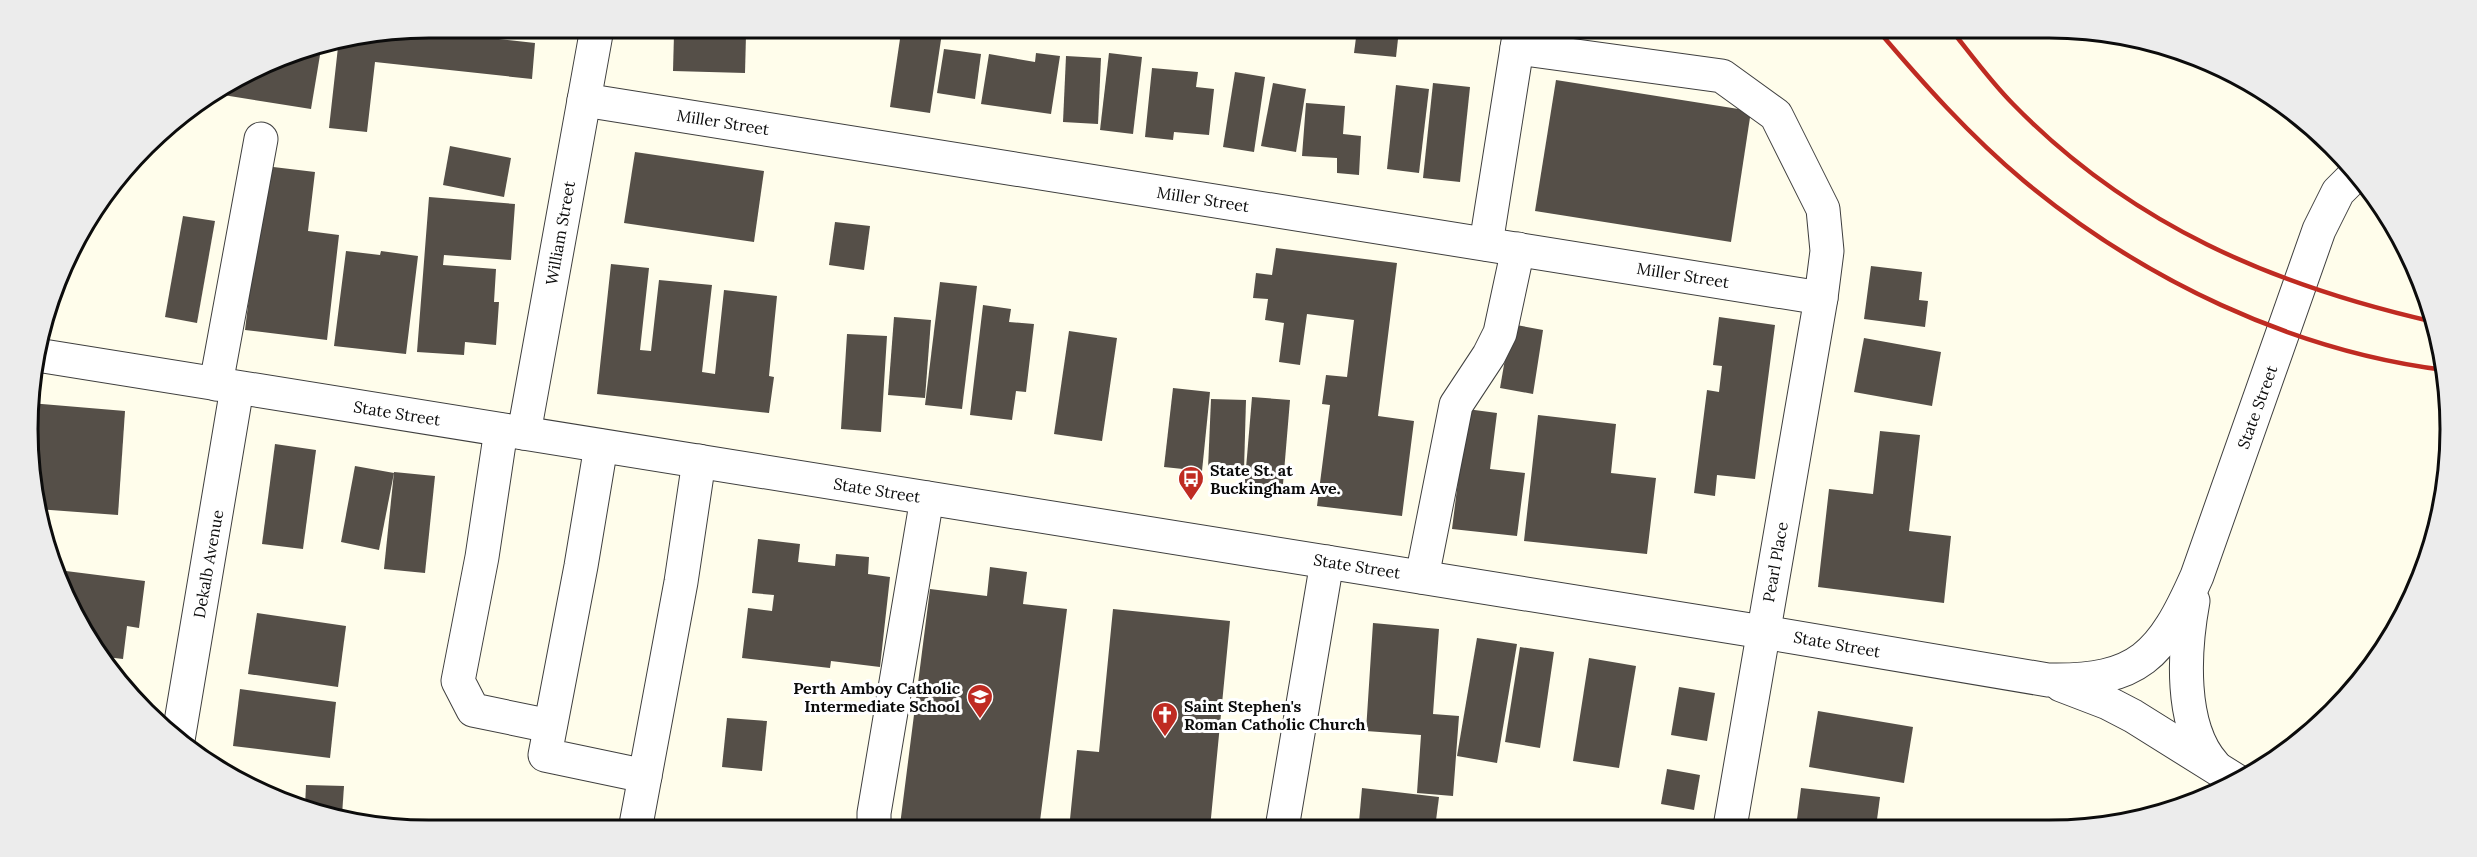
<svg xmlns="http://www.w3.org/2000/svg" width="2477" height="857" font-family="Lora,serif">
<rect width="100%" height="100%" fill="#fffdeb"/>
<!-- building -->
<g fill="#554f48">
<path d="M1357,30H1399L1396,57L1354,53Z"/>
<path d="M901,32L942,33L930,113L890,107Z"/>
<path d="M454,34L535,43L532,79L375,62L367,132L329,128L339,38L351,35Z"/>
<path d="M674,34L746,35L745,73L673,71Z"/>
<path d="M322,43L311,109L217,94L275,57Z"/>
<path d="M944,49L981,54L975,99L937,93Z"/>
<path d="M1036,53L1060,56L1051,114L981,104L989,54L1035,62Z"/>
<path d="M1109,53L1142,57L1133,134L1100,130Z"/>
<path d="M1066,56L1101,58L1098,124L1063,122Z"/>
<path d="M1152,68L1198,72L1196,87L1214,89L1209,135L1174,132L1173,140L1145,137Z"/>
<path d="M1235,72L1265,77L1254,152L1223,147Z"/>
<path d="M1556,80L1751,111L1731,242L1535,211Z"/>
<path d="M1273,83L1306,89L1296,152L1261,146Z"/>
<path d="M1433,83L1470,87L1460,182L1423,178Z"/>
<path d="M1396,85L1429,89L1419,173L1387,169Z"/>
<path d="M1306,103L1345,106L1343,134L1361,136L1359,175L1337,173V158L1302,156Z"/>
<path d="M450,146L511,158L504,197L443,185Z"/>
<path d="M635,152L764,171L754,242L624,223Z"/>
<path d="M265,166L315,172L308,231L339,235L327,340L245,330Z"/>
<path d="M429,197L515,204L511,260L444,255L443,265L496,269L494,302H499L496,345L465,342L464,355L417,352Z"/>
<path d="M183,216L215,221L197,323L165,317Z"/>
<path d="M835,222L870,226L864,270L829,265Z"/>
<path d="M1276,248L1397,263L1378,416L1414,421L1402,516L1317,506L1330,405L1322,404L1326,375L1347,377L1354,320L1307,314L1300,365L1279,362L1284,323L1265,320L1268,299L1253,298L1256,273L1272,275Z"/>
<path d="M346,251L380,255L381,251L418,256L406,354L334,346Z"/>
<path d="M611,264L649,268L640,350L651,351L659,280L712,285L702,372L715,374L724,290L777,296L769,376L774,377L769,413L597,394Z"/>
<path d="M1871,266L1922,272L1919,300L1928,301L1925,327L1864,319Z"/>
<path d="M940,282L977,286L962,409L925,405Z"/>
<path d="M983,305L1011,309L1009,322L1034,324L1026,392L1016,391L1012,420L970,415Z"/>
<path d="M894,317L931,320L925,398L888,395Z"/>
<path d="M1719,317L1775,325L1755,479L1717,475L1715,496L1694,493L1707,390L1719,392L1722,366L1713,365Z"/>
<path d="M1511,324L1543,330L1533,394L1500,388Z"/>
<path d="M1069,331L1117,338L1102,441L1054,434Z"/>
<path d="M847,334L887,336L881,432L841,429Z"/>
<path d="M1864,338L1941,352L1932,406L1854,392Z"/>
<path d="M1173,388L1210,392L1202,471L1164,467Z"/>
<path d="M1252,397L1290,400L1282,496L1244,492Z"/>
<path d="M1211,399L1246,400L1244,470L1208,469Z"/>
<path d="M30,403L125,411L118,515L37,509L28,455Z"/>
<path d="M1467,409L1497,413L1490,469L1525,473L1517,536L1452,529Z"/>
<path d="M1538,415L1616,424L1611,473L1656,478L1647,554L1524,541Z"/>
<path d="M1880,431L1920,435L1909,531L1951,536L1944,603L1818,587L1829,489L1873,494Z"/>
<path d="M275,444L316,450L303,549L262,544Z"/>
<path d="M355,466L394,473L379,550L341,542Z"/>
<path d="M394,472L435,476L425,573L384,569Z"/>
<path d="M758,539L800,544L798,562L835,566L836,554L869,557L868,574L890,577L880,667L831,661L830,668L742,658L748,608L772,611L774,595L752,593Z"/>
<path d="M990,567L1027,572L1023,604L1067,609L1039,829H931L900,825L930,589L987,596Z"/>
<path d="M58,570L145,581L139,628L127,626L123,659L98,656L95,652Z"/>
<path d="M1113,609L1230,621L1210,828L1069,829L1077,750L1099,752Z"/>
<path d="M257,613L346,626L338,687L248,674Z"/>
<path d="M1373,623L1439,629L1433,714L1459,716L1453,796L1417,793L1421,735L1366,731Z"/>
<path d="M1477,638L1517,644L1497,763L1457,756Z"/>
<path d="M1520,647L1554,652L1540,748L1505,742Z"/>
<path d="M1589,658L1636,666L1619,768L1573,761Z"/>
<path d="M1679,687L1715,693L1707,741L1671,735Z"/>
<path d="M240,689L336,702L330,758L233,746Z"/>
<path d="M1818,711L1913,727L1904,783L1809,767Z"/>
<path d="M727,718L767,721L762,771L722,767Z"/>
<path d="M1667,769L1700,775L1694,810L1661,804Z"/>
<path d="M306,785L344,786L342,815L318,813L305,807Z"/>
<path d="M1362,788L1439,797L1435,828H1408L1359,822Z"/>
<path d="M1801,788L1880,797L1876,827H1796Z"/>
</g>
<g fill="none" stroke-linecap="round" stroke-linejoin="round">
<defs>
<g id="minor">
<path d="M1517,48L1722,76L1776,115L1823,209L1827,251L1821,298L1730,827"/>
<path d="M584,100L1821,298"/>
<path d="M1486,244L1520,29"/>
<path d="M37,355L1763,632L2048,680C2139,682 2162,655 2197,576L2319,230L2338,192L2357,173"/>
<path d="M216,384L261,139"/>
<path d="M501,430L482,557L458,681L473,710L550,726"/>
<path d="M524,433L596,34"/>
<path d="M601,446L581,566L545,755L645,776"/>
<path d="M1422,577L1456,405L1489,355L1500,333L1518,249"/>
<path d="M2193,601C2184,650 2179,726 2214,765"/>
<path d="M2061,685L2108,703L2133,716L2237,781"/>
<path d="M178,740L237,388"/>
<path d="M1282,828L1327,562"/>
<path d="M874,829V813L927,498"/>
<path d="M635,830L681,582L699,461"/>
</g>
</defs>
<!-- minor casing -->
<use href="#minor" stroke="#3f3f3f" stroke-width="35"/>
<!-- minor -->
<use href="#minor" stroke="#fff" stroke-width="33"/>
<!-- rail -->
<g stroke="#bf2b22" stroke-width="4.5">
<path d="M1949,27C1970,53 1990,81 2013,104C2131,225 2272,285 2434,322"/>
<path d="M1876,28C1922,82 1969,135 2024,181C2142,279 2292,351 2445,370"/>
</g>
</g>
<!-- icons -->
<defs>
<symbol id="bus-pin" viewBox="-11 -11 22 30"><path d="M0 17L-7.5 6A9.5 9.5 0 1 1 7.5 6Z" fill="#bf2b22" stroke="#fff"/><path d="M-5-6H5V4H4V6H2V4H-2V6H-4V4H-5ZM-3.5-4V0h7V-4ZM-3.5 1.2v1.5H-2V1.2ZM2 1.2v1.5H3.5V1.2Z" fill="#fff"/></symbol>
<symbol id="school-pin" viewBox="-11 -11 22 30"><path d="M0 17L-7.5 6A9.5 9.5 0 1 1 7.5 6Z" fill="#bf2b22" stroke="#fff"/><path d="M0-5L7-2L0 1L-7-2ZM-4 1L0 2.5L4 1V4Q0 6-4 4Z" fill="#fff"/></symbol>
<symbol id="church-pin" viewBox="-11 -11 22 30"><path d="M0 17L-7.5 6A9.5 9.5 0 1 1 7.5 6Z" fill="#bf2b22" stroke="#fff"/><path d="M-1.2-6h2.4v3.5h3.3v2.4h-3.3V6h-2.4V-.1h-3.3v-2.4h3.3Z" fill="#fff"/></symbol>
</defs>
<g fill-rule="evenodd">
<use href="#bus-pin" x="1176" y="464" width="30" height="40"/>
<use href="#school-pin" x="965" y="682" width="30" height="40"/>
<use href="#church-pin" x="1150" y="700" width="30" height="40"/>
</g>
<g text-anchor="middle" stroke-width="6" stroke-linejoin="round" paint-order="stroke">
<!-- street labels -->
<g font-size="16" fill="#0c0c0c" stroke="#fff">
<text transform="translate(723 122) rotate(9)" y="6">Miller Street</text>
<text transform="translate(1203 199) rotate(9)" y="6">Miller Street</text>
<text transform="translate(560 233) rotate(-80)" y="6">William Street</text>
<text transform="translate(1683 275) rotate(9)" y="6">Miller Street</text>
<text transform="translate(2257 407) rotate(-70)" y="6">State Street</text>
<text transform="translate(397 413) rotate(9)" y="6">State Street</text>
<text transform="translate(877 490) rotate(9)" y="6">State Street</text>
<text transform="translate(1775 562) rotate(-80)" y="6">Pearl Place</text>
<text transform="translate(208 564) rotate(-80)" y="6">Dekalb Avenue</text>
<text transform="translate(1357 566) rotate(9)" y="6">State Street</text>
<text transform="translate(1837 644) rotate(10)" y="6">State Street</text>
</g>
<!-- poi labels -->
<g font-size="16" font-weight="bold" fill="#0c0c0c" stroke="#fff" text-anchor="start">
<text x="1210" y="476">State St. at<tspan x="1210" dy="18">Buckingham Ave.</tspan></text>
<text x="960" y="694" text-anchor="end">Perth Amboy Catholic<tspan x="960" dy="18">Intermediate School</tspan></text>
<text x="1184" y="712">Saint Stephen's<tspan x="1184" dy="18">Roman Catholic Church</tspan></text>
</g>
</g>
<!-- crop -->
<path d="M0 0H2477V857H0ZM429 38H2049A391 391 0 0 1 2440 429V429A391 391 0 0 1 2049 820H429A391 391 0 0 1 38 429V429A391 391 0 0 1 429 38Z" fill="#ececec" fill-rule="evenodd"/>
<path fill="none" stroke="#0c0c0c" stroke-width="3" d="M429 38H2049A391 391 0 0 1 2440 429V429A391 391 0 0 1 2049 820H429A391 391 0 0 1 38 429V429A391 391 0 0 1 429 38Z"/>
</svg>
